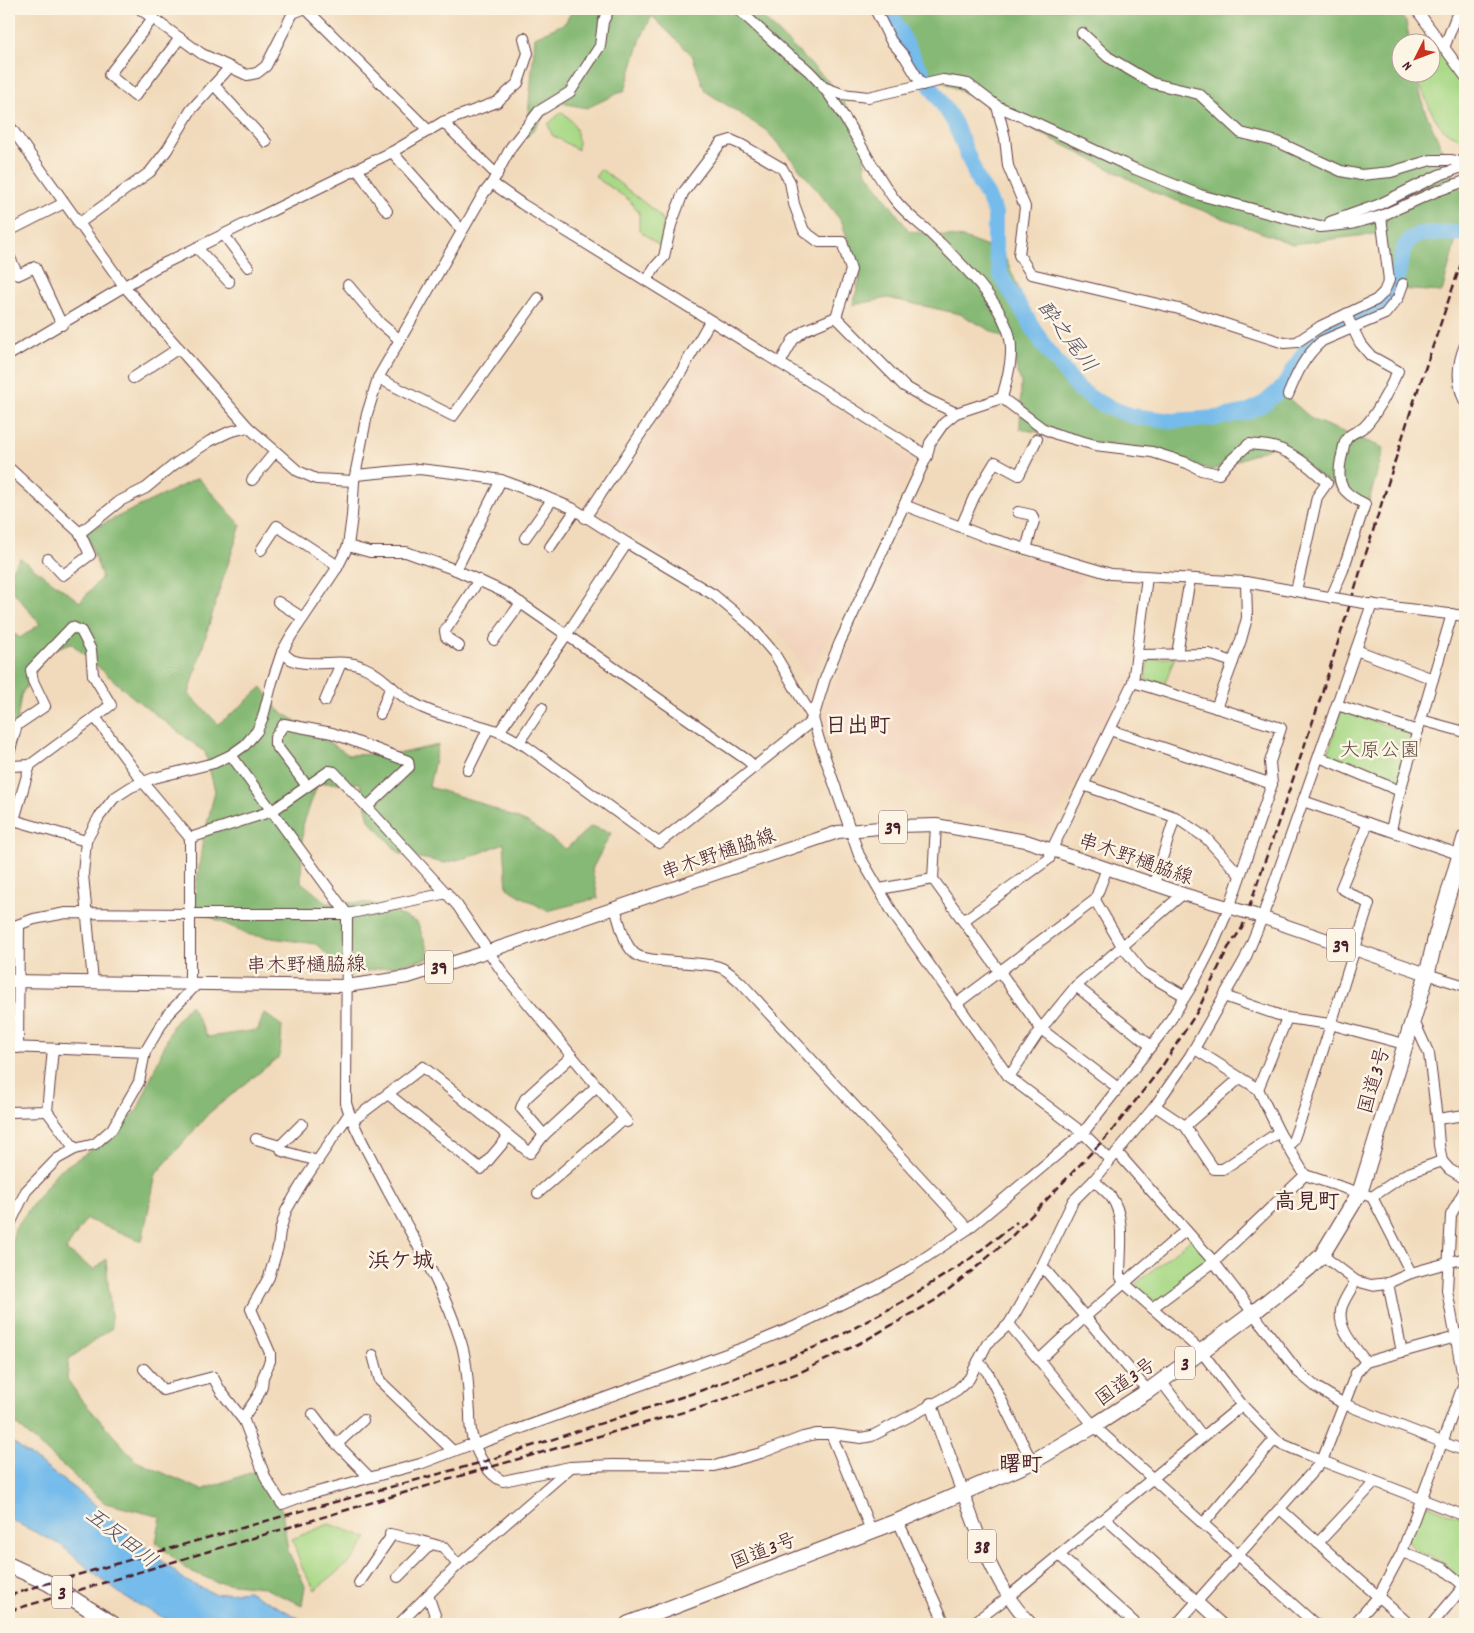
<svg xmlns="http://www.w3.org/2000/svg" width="1474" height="1633" font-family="Dekko,'Klee One',sans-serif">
<rect width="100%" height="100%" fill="#fcf5e5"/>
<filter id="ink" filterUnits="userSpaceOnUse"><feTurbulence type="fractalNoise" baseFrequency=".02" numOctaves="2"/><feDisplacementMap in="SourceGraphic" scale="10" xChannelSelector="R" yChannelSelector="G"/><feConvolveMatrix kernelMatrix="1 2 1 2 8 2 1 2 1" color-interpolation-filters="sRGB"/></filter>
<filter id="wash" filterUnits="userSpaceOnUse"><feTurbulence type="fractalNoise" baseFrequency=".0096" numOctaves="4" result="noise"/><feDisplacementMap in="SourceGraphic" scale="20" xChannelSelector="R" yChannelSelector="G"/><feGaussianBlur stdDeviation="1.12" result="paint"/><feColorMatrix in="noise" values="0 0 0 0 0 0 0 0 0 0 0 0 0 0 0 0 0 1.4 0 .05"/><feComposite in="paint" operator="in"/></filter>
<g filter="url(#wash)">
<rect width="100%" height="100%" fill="#f1dabb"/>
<!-- built -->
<g fill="#f2d4be">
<path d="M717,330L914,459L809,680L780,633L602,512Z"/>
<path d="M901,526L1085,572L1081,588L1124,602L1103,651L1134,669L1122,699L1049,830L945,800L902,775L837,747L822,714Z"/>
<path d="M1465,885V946H1463L1456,972L1449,970L1444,957Z"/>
</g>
<!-- green -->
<g fill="#a9d987" stroke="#7a7c59">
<path d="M1432,45L1446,57L1465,89V143C1458,136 1449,135 1445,131C1429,114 1424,94 1417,73L1432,72Z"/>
<path d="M562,112C577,124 578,131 578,150L552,135L548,124Z"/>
<path d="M601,169L656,212L664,222L661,247L639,230V212L628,199L595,177Z"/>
<path d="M1175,657L1164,685L1145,680L1148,660Z"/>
<path d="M1341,711L1413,734L1399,784L1327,756Z"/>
<path d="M1192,1238L1210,1257L1204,1271L1159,1305L1134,1285Z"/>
<path d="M1426,1504L1465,1519V1575L1460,1581C1454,1573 1449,1566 1440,1561C1424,1553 1419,1556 1407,1540L1422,1507Z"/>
<path d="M329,1524L368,1538L354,1558L315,1590L303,1570L292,1539Z"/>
</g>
<!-- forest -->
<g fill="#86b974" stroke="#686c50">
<path d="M573,9H754L827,80L864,131L865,170L909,231L964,238L1003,253L1021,294L1069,389L1105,412L1173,426L1254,406L1293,367L1286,396L1313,420L1384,448L1368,504L1344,492L1275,446L1212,470L1137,450L1020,429L1021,383L1008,340L960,314L888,298L853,305L860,278L842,222L805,175L767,131L705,91L692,55L652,16L641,38L625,90L587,108L556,102L526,138L535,37L565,23Z"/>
<path d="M885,9H1395L1406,22L1410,42H1402V72L1416,73L1424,109L1465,200V207L1442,292L1386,288L1382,233L1292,244L1156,193L916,68Z"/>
<path d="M198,478L241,525L218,594L189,694L218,724L233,713L262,687L277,709L349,755L402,753L438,745L429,787L478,802L528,823L566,849L591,826L611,833L592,869L598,898L547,911L507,888L504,843L475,855L445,863L400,854L369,820L360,783H318L303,825L301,882L327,903H371L417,922L431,958L348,975L316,944L250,935L193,909L202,845L215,791L205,752L135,699L71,643L48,651L21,695L9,772V630L20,638L40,624L9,586V573L20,558L80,602L102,577L86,532Z"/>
<path d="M190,1005L208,1037L258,1030L264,1013L282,1026L280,1056L209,1113L156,1174L142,1241L86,1219L66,1250L94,1270L106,1259L112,1328L69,1359L67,1379L81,1399L136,1461L202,1490L258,1470L268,1492L282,1510L288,1551L305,1586L302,1605L262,1587L216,1582L186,1569L156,1542L161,1517L105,1503L9,1418V1256L15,1228L57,1172L102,1143L137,1111L173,1025Z"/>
</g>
<!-- water -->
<path fill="#74bbeb" stroke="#5f6d8b" d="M9,1440L83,1495L186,1581L215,1594L248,1591L310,1624H176L126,1598L96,1575L61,1545L9,1519Z"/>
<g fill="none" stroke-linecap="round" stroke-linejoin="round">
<!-- river -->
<path stroke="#74bbeb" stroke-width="16" d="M888,9L916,63L954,122L979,183L987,195L995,213V248L1001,276L1046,349L1078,388L1094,400L1108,407L1132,416L1172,421L1217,418L1247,412L1265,403L1284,386L1307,348L1313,342L1332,327L1371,313L1383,305L1393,293L1404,248L1410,239L1421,234L1454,233L1465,234"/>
</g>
</g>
<g filter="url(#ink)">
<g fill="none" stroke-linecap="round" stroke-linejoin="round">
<defs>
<g id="minor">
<path d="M140,9L202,54L247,75L257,73L266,66L293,13L303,9"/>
<path d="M306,9L429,131"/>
<path d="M738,9L788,55C836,83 862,157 895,200C905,213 919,223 931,234C957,260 994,293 1007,328C1016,350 1008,376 1002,398"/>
<path d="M875,9L891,41L905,57L922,85"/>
<path d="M1416,9L1465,76"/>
<path d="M153,18L109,75L135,96L180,38"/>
<path d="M1082,33L1108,57L1152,83L1199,94L1241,133L1278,142L1341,171L1361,175L1391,172L1431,160H1452L1465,163"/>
<path d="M1444,48L1459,9"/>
<path d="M214,85L266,142"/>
<path d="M823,87L842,94L868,97L943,80L968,84L997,106L1032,121L1135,169L1200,195L1320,227L1351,224L1381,216L1437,191L1465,181"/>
<path d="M997,106L1005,138L1008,166L1025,207L1019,255L1031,274L1179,309L1284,343L1297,342L1321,326L1376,300L1384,292L1389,280L1381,216"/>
<path d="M443,122L497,102L518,83L528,53L524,38"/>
<path d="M9,125L124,286L248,427L298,471L316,479L354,481"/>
<path d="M392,152L458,226"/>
<path d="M357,169L387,211"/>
<path d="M492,183L522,204L807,380L927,456"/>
<path d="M1330,222L1378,205L1439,175L1465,166"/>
<path d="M78,224L150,172L167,150L191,110L229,68"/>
<path d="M9,231L64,203"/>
<path d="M224,235L248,267"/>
<path d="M197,248L229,282"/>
<path d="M9,256L18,275L35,267L62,325"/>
<path d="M647,281L654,268L664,257L671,225L683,193L721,143L731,140L742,145L782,168L790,182L794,204L804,231L819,242H842L851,270L836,317L904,386L928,400L956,413"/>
<path d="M348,285L380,323L400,340"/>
<path d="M1465,345C1457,364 1456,383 1465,402"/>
<path d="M9,355L155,268L392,152L443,122L497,175"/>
<path d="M780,363L793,340L805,330L836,317"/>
<path d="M133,378L179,348"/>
<path d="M378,378L453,416L538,298"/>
<path d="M1288,395C1297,373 1304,357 1322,341L1385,314L1398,298L1403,284"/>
<path d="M1002,398L1042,428L1056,434L1095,445L1152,452L1187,463L1201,470L1219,474L1227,464L1249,444C1255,445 1262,445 1268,446C1290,449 1312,468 1327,483L1317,497L1296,591"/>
<path d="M9,468L80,533L120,501L146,488L175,464L210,441L229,432L248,427"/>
<path d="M356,475L419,469L462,474L501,480L539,494L572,508L627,543L714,595L750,625L774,653L813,718L819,740L859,855L894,915L1009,1077L1083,1133L1110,1160"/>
<path d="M252,480L275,452"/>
<path d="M904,505L989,538L1111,574L1246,582L1334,598"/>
<path d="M1018,512L1032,515L1034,521L1026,549"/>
<path d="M585,518L680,374L710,321"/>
<path d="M961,527L974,497L995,462L1019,475L1037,439"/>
<path d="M525,538L552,500"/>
<path d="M348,546L370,552H406L456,570L506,593L747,760L755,767"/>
<path d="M550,547L575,511"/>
<path d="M261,550L277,526L332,562L337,568"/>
<path d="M48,559L63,575L90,555L80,533"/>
<path d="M456,570L501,480"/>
<path d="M1331,598L1343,570L1365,504C1342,493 1336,485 1341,459C1343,454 1343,445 1346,440C1349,433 1358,432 1364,427C1377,415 1390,387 1398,371L1371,356L1360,343L1346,314"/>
<path d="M278,602L303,618"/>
<path d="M1367,604L1465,616"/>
<path d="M494,640L521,603"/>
<path d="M459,646L446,637L445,631L479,580"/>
<path d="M1356,650L1433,679"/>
<path d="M282,652C286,655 290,660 295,661C317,668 341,657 363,667C383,675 395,693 413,703C440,718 471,721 500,732C509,736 518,742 527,747L659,843L807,725L813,718L825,679L840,642L904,505L927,456L930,443L944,423L956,413L1002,398"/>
<path d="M1177,654L1190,579"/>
<path d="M1137,655L1209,654L1233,662"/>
<path d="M325,701L341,663"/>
<path d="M1337,705L1418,731"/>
<path d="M1216,708L1241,640L1247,618L1246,582"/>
<path d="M380,714L391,686"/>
<path d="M1421,720L1465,732"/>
<path d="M1110,730L1272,784"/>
<path d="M499,732L567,634L627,543"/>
<path d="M519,742L542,708"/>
<path d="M9,753L17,725L45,706L33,681L31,670L72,627L81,631L91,650L93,675L111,705L95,717"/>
<path d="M231,755L347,914"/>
<path d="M1319,757L1400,791"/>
<path d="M9,762L12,766L30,765"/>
<path d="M468,770L488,729"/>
<path d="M1083,785L1175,817L1206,838L1240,875"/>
<path d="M307,786L275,744V738L284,724L332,733L408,761L409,767L367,807L457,905L505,976L627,1122"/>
<path d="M1303,801L1464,856"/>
<path d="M10,819L86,841"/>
<path d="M14,820L30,765L95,717L143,782L190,838V914H347"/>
<path d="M936,825L933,879L1041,1029L1118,1088"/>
<path d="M1391,830L1400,791L1452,614"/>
<path d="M190,838L272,811L329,771L334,772L367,807"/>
<path d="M1154,884L1175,817"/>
<path d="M880,889L933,879"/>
<path d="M447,893L347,914L346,1103C352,1124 363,1143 373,1162C402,1221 441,1278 461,1342C468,1364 468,1390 470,1413C470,1421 470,1429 472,1436C476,1452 487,1475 503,1481L570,1467L613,1465L714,1466L761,1453L803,1437L816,1434H831L861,1438L872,1436L941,1400L957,1390L969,1379L987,1344L1009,1324L1042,1266L1073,1201L1094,1180L1117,1152L1155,1106L1190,1056L1245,959L1262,918L1372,604"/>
<path d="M1095,900L1122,946L1143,972L1185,996"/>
<path d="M615,908C620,922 623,944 635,954C646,964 700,961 719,967C727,969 735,978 741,983L968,1229"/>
<path d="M963,921L1049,859L1052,849L1133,682L1147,577"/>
<path d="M9,928L34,919L66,913L190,914V983"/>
<path d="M1427,974L1465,986"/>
<path d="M93,982L83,874L86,841L99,817L114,798L131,787L154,778L214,763L231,755L245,745L257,731L263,717L272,682L282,652L291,636L337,568L348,546L352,516L354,481L367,414L378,378L484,193L492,183L511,147L539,111L570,92L600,46L603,22L609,9"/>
<path d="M1076,986L1151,1046"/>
<path d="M1224,996L1287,1018L1330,1024L1404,1044"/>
<path d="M956,1004L1095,900L1107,868"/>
<path d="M1413,1019L1429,1054L1437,1119L1439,1145L1442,1161L1449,1169L1465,1179"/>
<path d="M9,1047L145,1052"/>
<path d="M18,1048L19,925"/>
<path d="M53,1049L47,1111L75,1149"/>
<path d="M1195,1049L1258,1089L1279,1132L1305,1175L1372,1197L1406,1174L1442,1161"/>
<path d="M1009,1077L1041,1029L1076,986L1183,894"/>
<path d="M1258,1089L1287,1018"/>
<path d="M1155,1106L1185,1126L1214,1169H1223L1279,1132"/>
<path d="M9,1112L47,1111"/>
<path d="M349,1114L301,1185L286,1211L280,1231L278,1247L269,1277L251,1309L270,1353V1361L263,1377L262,1387L258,1396L243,1418L266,1479L282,1504L306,1495L420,1464L467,1446L475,1445L743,1348L796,1326L876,1287L908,1269L968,1229L1083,1133L1166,1027L1194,982L1212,947L1229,908L1272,784L1270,762L1281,728L1133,682"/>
<path d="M1437,1119L1465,1115"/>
<path d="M352,1121L423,1067L509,1136L481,1169L388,1094"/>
<path d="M302,1124L280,1146L282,1151L318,1161"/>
<path d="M1185,1126L1240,1078"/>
<path d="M544,1135L521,1108L525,1099L572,1056"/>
<path d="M509,1136L530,1153L544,1135L597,1086"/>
<path d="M256,1139L280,1146"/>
<path d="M1288,1146L1293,1141L1305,1107L1369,904L1341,888L1368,823"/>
<path d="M1117,1152L1214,1262L1298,1372L1316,1387L1344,1404L1465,1451"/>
<path d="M1094,1180C1099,1186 1106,1191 1111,1197C1126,1216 1120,1252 1120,1275L1124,1283L1201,1351L1242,1405L1275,1439L1282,1444L1322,1461L1465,1516"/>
<path d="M538,1193L624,1119"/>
<path d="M1372,1197L1411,1273"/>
<path d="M9,1226L26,1191L57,1159L75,1149L95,1144L112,1129L139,1082L145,1052L167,1015L197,984"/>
<path d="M1322,1255L1356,1281L1371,1285L1388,1283L1411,1273L1465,1258"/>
<path d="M1042,1266L1148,1391"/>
<path d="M1356,1281C1351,1289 1345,1298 1342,1306C1335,1327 1355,1347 1366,1362"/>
<path d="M1388,1283L1402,1352"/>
<path d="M1152,1308L1214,1262L1305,1175"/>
<path d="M1009,1324L1094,1426L1315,1624"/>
<path d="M373,1355L380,1381L453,1451"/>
<path d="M1039,1360L1085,1317L1185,1231"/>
<path d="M978,1361L988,1373L1032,1462"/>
<path d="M144,1369L163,1390L213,1377L220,1390L244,1421"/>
<path d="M1161,1381L1203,1437"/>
<path d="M313,1414L332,1439L369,1477"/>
<path d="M831,1434L871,1530"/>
<path d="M337,1444L363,1420"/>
<path d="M1280,1509L1409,1624"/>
<path d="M1105,1518L1222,1624"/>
<path d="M898,1521L945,1624"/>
<path d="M1203,1524L1275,1439"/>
<path d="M390,1534L417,1540L443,1547L458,1565"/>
<path d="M1318,1543L1375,1482"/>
<path d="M1402,1552L1443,1568L1464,1586"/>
<path d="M1059,1555L1136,1624"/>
<path d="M398,1577L431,1544"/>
<path d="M359,1583L392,1535"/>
<path d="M428,1595L438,1624"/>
<path d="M399,1624L458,1565L570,1468"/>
<path d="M972,1624L1008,1597L1242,1405"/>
<path d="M1177,1624L1322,1461L1356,1373L1366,1362L1456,1337L1465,1332"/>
<path d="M1354,1624L1378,1597L1402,1552L1464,1383L1447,1290L1451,1215L1465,1189"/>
<path d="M1432,1624L1465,1585"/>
</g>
<g id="major">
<path d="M1255,915L1427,974"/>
<path d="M9,981L346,986L408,977L489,951L838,832L899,826L936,825L1026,841L1183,894L1235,909"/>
<path d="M931,1404C942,1437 954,1469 966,1501C982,1546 997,1590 1031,1624"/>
</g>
<g id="highway">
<path d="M9,1565L48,1583L113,1624"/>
<path d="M628,1624L898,1521L1032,1462L1094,1426L1148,1391L1253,1313L1309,1268L1322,1255L1360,1192L1427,974L1436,936L1465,838"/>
</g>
</defs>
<!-- minor casing -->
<use href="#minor" stroke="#633b41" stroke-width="12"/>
<!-- major casing -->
<use href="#major" stroke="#633b41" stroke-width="14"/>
<!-- highway casing -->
<use href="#highway" stroke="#633b41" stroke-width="17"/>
<!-- minor -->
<use href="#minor" stroke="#fff" stroke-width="10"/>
<!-- major -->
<use href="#major" stroke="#fff" stroke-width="12"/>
<!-- highway -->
<use href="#highway" stroke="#fff" stroke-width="15"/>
<!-- rail -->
<g stroke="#4a1f2b" stroke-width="2.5" stroke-dasharray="8 4" stroke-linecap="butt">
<path d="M9,1596L35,1587L294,1513L483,1462L697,1392L794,1356L834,1339L900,1303L967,1261L1017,1222"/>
<path d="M9,1611L487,1468L705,1406L801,1372L864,1341L934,1301L972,1271L1010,1238L1111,1132L1161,1068L1197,1012L1228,948L1242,928L1316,712L1411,410L1465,252"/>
</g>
<defs>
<path id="minor-bridge" d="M1334,598L1364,603"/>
<path id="major-bridge" d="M1235,909L1255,915"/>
</defs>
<!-- minor-bridge casing -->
<use href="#minor-bridge" stroke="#633b41" stroke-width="12" stroke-linecap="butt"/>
<!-- major-bridge casing -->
<use href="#major-bridge" stroke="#633b41" stroke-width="14" stroke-linecap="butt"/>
<!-- minor-bridge -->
<use href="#minor-bridge" stroke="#fff" stroke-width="10"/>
<!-- major-bridge -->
<use href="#major-bridge" stroke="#fff" stroke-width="12"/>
</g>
</g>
<g text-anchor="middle" stroke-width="5" stroke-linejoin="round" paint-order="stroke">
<!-- shield labels -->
<g fill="#fcf5e5" stroke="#7f5f63" stroke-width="1">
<rect x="879" y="810.5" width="28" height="33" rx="4"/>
<rect x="1327" y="928.5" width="28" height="33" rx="4"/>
<rect x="425" y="950.5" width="28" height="33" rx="4"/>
<rect x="1175" y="1346.5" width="20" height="33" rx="4"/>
<rect x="968" y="1529.5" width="28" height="33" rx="4"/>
<rect x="52" y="1575.5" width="20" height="33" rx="4"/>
</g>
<g font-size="19" font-weight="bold" fill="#4a1f2b">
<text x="893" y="834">39</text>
<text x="1341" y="952">39</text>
<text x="439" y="974">39</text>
<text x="1185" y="1370">3</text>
<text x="982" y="1553">38</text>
<text x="62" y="1599">3</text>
</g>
<!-- park labels -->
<g font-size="20" fill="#624e42" stroke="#fcf5e5">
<text x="1380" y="756">大原公園</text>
</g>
<!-- street labels -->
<g font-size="20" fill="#4a1f2b" stroke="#fcf5e5">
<text transform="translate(718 853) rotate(-19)" y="7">串木野樋脇線</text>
<text transform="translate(1136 858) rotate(19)" y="7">串木野樋脇線</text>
<text transform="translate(306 964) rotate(-1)" y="7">串木野樋脇線</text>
<text transform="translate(1373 1080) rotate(-74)" y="7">国道3号</text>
<text transform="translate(1125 1381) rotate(-35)" y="7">国道3号</text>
<text transform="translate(763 1550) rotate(-21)" y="7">国道3号</text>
</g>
<!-- water labels -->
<g font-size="21" font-style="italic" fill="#574e65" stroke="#fcf5e5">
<text transform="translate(1068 336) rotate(53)" y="7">酔之尾川</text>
<text transform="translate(122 1537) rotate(38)" y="7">五反田川</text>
</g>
<!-- quarter labels -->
<g font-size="22" font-weight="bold" fill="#4a1f2b" stroke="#fcf5e5">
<text x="858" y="732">日出町</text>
<text x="1307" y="1208">高見町</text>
<text x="401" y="1267">浜ケ城</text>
<text x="1021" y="1471">曙町</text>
</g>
</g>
<!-- margin -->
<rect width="1474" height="1633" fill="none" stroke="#fcf5e5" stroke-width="30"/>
<!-- north arrow -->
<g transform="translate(1416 58) rotate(228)"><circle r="24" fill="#fcf5e5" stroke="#b59f9b"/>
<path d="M0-4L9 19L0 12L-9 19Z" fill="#c8321e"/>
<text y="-8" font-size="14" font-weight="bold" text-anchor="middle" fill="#4a1f2b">N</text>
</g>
</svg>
